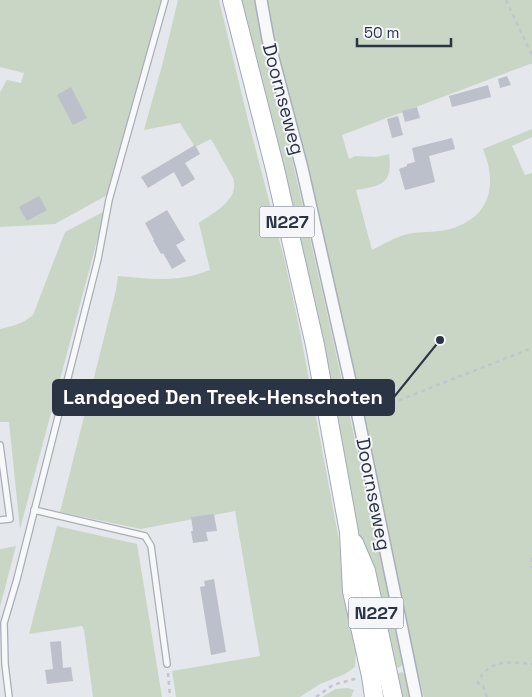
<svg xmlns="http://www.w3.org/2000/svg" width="532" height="697" font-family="'Space Grotesk',sans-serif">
<rect width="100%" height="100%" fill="#e4e7ec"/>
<!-- green -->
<g fill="#c9d6c5">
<path d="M0,0H161L109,194L55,224L0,227V92L7,80L21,83L24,73L0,67Z"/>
<path d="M178,0H219L248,120L285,262L299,326L338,535L349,600L356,647L355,667L345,674L320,684L300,697H176L172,671L260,656L235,511L141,529L60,512L116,290L118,276C152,279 178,283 210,270L199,223C214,212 240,200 233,178L211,139L195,147L180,123L144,130L163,62Z"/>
<path d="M235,0H257L269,58L327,313L404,663L400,667L392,668L380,607L356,522Z"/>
<path d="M264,0H532V64H530L342,135L349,159L355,156L376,157L389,154C393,184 382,186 356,190L372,250C384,244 395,237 408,234C421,231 436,233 450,229C490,218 498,185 483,149L532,129V137L512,146L525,175L532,173V697H424L408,634L337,308L315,200Z"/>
<path d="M105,211L20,529L9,422H0V329C12,326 23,324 33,315L65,232Z"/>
<path d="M57,526L137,544L162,697H93L84,630L82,626L29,634Z"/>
<path d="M16,546L0,607V549Z"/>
<path d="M402,672L406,675L411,697H399L395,674Z"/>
<path d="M348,688L354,690L351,697H322L336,689Z"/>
</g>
<!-- building -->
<g fill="#bbc0ca">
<path d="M507,76L511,85L500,88L498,79Z"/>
<path d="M488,85L491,97L452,107L449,96Z"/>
<path d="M71,87L87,118L73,125L57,95Z"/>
<path d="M417,107L420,118L405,122L402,111Z"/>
<path d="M398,116L403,135L392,138L387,119Z"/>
<path d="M452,138L455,149L429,156L435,182L405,190L399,169L407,166V164L415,162L412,148Z"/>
<path d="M195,145L200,154L185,163L195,179L182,187L174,172L148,188L141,177Z"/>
<path d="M39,196L47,210L27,221L19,207Z"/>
<path d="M167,210L185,240L176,245L186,261L172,269L163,253L161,254L153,240H154L145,223Z"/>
<path d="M214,514L217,531L206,532L208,541L193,543L191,531H193L191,517Z"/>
<path d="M214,579L226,652L211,655L200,587L205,586L204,581Z"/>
<path d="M61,641L63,668L71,667L73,681L47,684L45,670L53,669L50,642Z"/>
</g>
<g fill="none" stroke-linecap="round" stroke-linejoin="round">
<defs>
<g id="service">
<path d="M0,445L10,519L0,520"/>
<path d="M34,510L145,536L151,546L167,664"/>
<path d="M9,697L5,664L4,623L17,579L98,259L109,200L165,0"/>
</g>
<path id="minor" d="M261,0L268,39L302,168L358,416L416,697"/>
<g id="primary">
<path d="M232,0L275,169L315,345L349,532L352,591L371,676L374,697"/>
<path d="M354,543L366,571L393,697"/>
</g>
</defs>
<!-- service casing -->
<use href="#service" stroke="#a9aeb7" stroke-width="8"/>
<!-- minor casing -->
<use href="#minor" stroke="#a9aeb7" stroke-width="14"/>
<!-- primary casing -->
<use href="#primary" stroke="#a3abb8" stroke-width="20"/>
<!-- path -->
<g stroke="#c2c5cb" stroke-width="2.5" stroke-dasharray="4 4" stroke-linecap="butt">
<path d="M506,0L532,55"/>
<path d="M369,412L532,348"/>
<path d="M532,558L531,564L532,568"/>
<path d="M168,673L170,697"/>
<path d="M316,697L333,685L358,678"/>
<path d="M487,697L483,686L479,685L478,682C489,658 511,662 532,664"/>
</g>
<!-- service -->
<use href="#service" stroke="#f7f8fa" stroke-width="5.5"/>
<!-- minor -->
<use href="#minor" stroke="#f7f8fa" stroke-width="11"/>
<!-- primary -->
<use href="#primary" stroke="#fff" stroke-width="18"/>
</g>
<g text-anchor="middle" stroke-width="4" stroke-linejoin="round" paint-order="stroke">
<!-- shield labels -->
<g fill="#f4f6f9" stroke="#676e7b" stroke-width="1">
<rect x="259.5" y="206.5" width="55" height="31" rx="4"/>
<rect x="348.5" y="597.5" width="55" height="31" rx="4"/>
</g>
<g font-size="18" font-weight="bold" fill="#2b3445">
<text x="287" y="228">N227</text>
<text x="376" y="619">N227</text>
</g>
<!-- street labels -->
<g font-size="19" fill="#2b3445" stroke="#f4f6f9">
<text transform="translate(284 99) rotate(75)" y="7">Doornseweg</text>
<text transform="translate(374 494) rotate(79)" y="7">Doornseweg</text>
</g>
</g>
<!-- callouts -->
<path fill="none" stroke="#2b3445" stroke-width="2" d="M440 340L394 397"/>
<circle fill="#2b3445" stroke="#f4f6f9" stroke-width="2" cx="440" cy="340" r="5"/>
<rect fill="#2b3445" stroke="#2b3445" stroke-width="2" x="53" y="380" width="341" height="35" rx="5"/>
<g font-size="20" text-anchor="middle" font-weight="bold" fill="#fff">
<text x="223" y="404">Landgoed Den Treek-Henschoten</text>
</g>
<!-- scale -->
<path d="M357 38v8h94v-8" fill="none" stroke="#2b3445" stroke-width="2.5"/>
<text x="364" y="38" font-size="15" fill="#2b3445" stroke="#f4f6f9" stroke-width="4" paint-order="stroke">50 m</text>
</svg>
